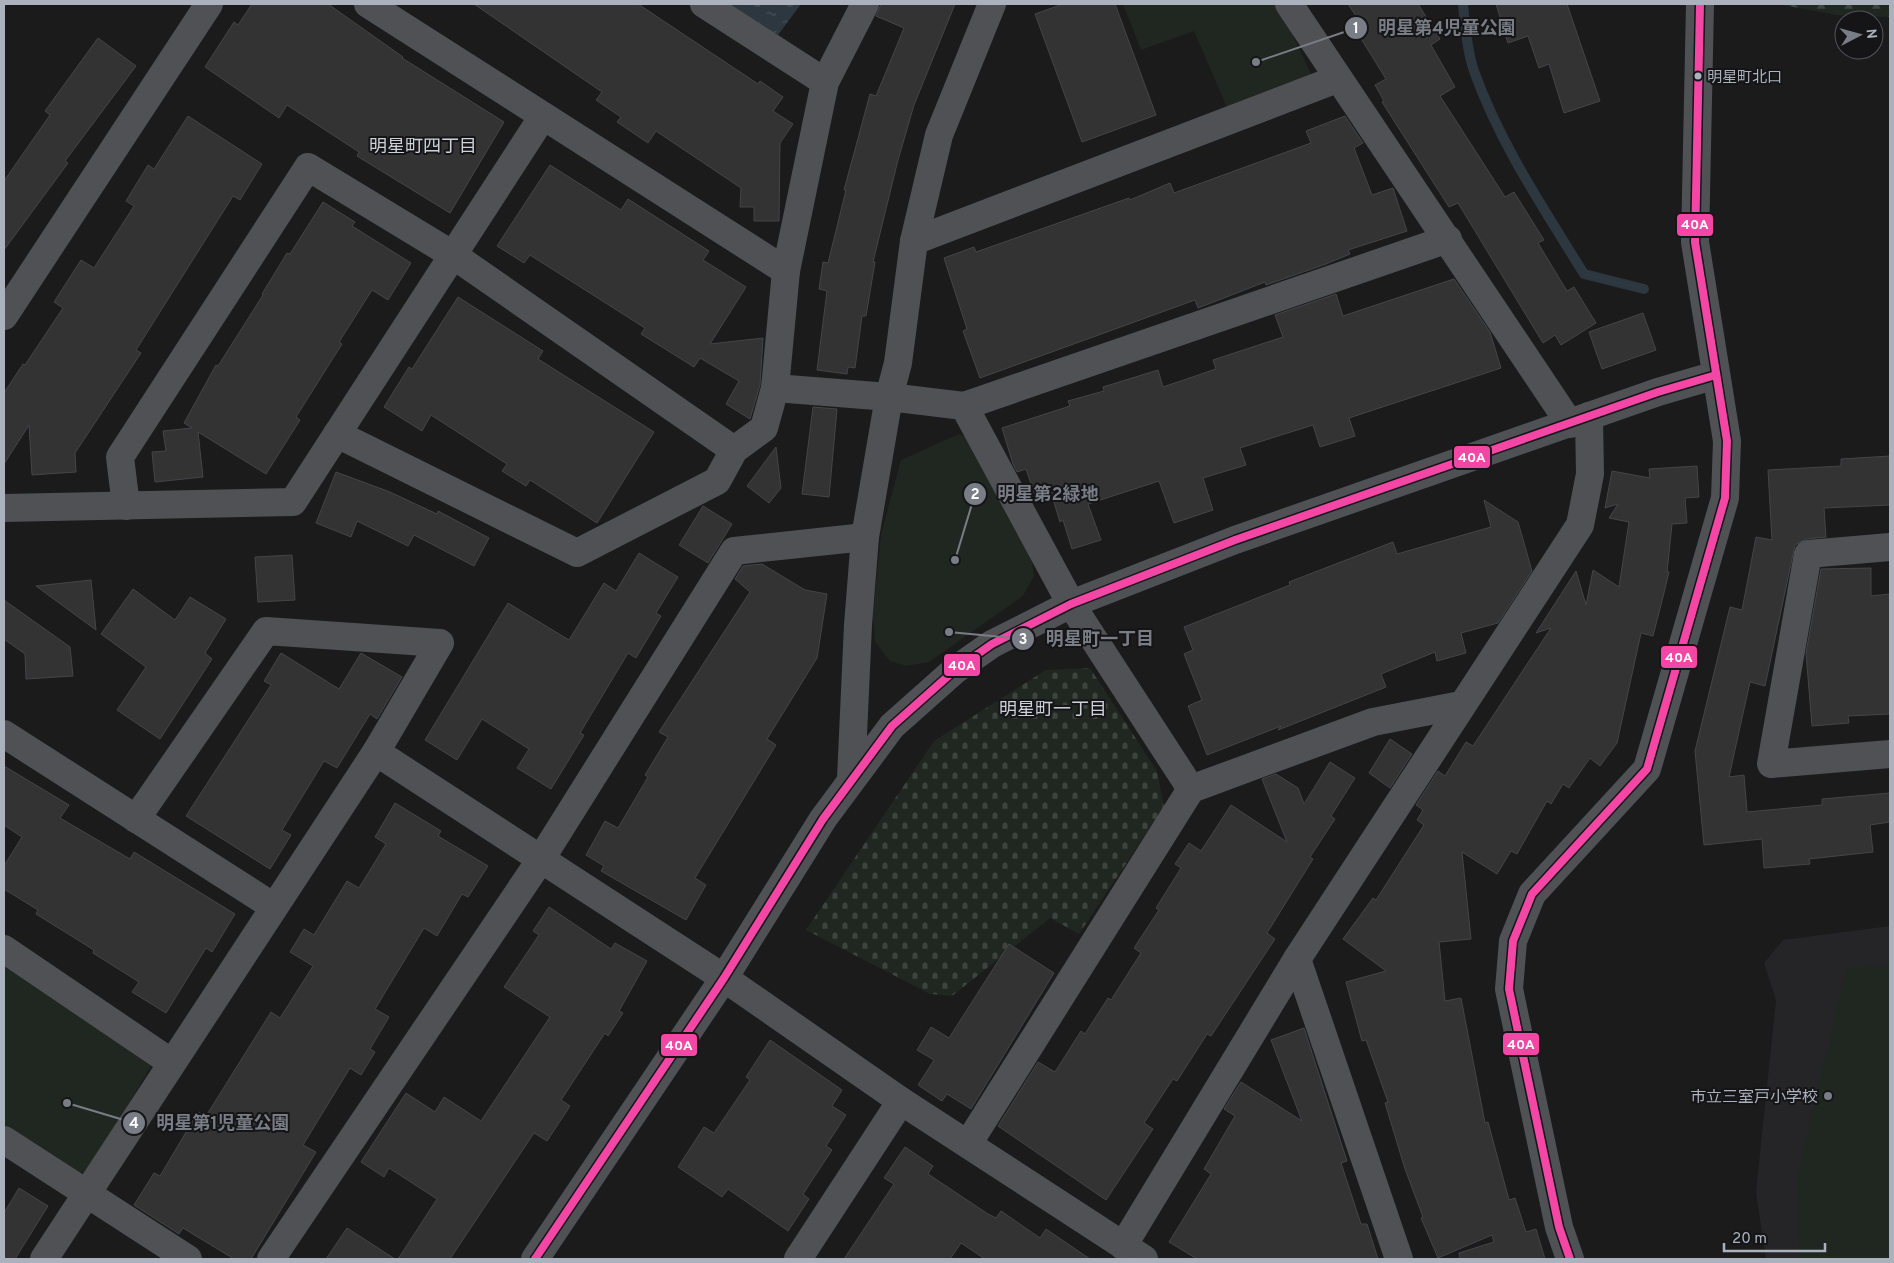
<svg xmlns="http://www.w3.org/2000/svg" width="1894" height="1263" font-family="Overpass,'Noto Sans JP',sans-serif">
<defs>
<pattern id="forest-firs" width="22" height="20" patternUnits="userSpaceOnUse" patternTransform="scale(1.25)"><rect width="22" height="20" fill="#1f2720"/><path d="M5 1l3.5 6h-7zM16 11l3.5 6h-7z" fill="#3d443e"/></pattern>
<pattern id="cemetery-stones" width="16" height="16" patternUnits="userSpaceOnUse" patternTransform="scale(1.25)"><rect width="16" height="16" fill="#1f2720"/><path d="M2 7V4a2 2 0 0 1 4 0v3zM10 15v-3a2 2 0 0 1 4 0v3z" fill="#3d443e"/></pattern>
<pattern id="water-ripples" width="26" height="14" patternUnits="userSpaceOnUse" patternTransform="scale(1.25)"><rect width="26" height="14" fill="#2d373f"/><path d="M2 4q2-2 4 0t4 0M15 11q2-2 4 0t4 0" fill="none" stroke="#495259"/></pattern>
</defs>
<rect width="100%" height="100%" fill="#1b1b1c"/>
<!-- built -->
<path fill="#252528" d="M1890,926V1259H1766L1756,1192L1776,1000L1764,963L1783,940Z"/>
<!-- green -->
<g fill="#1f2720">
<path d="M1123,4H1278L1311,74L1299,86L1229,112L1194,31L1141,50Z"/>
<path d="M959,434L973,439L1030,544L1034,576L1023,596L929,662L906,666L890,661L875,642L873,615L881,534L901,460Z"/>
<path d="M4,961L151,1066L90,1170L66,1179L4,1140Z"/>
<path d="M1890,965V1259H1800L1797,1178L1846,969Z"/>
</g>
<!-- forest -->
<path fill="url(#forest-firs)" d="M1777,4H1890V17L1838,15Z"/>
<!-- cemetery -->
<path fill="url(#cemetery-stones)" d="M1090,668L1157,771L1164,807L1079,934L1050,918L952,996L930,994L806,930L934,741L1046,670Z"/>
<!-- water -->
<path fill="url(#water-ripples)" d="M729,4H801L778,35Z"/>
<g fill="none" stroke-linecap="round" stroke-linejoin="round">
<!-- stream -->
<path stroke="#2d373f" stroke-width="10" d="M1463,4C1465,25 1467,51 1474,71C1500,144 1544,209 1584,274L1644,289"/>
</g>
<!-- building -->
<g fill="#333334" stroke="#444548">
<path d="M252,4H328L403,57L402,58L504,122L450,213L357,156L359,152L287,105L279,118L205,67L234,22L238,25Z"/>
<path d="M474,4H638L758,84L760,81L783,97L773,111L793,124L780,143L779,221H754V207H740L741,188L656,131L648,143L617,122L621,117L596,100L602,92Z"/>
<path d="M881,4H955L914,105L898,160L873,262H875L866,316H862L855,368L848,367L847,374L817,370L827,291L819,289L823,262L828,263L846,190H844L870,94L876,96L904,28L876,16Z"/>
<path d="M1063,4H1115L1156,115L1082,142L1035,14Z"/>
<path d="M1348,4H1418L1440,39L1431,45L1455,87L1440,96L1505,197L1514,192L1544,240L1538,243L1567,291L1574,287L1596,323L1561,345L1555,335L1543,343L1458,203L1449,207L1382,102L1384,101L1375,85L1386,79L1360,37L1367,33Z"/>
<path d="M1496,4H1567L1600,101L1564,113L1549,64L1539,68L1528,36L1508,43Z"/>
<path d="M98,38L136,66L65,161L68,163L4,250V181L50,115L45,111Z"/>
<path d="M188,116L262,164L240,200L233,196L136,350L141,353L75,453L76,472L32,475L29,425L4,464V393L23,364L25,365L63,308L54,302L81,260L94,268L134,206L126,201L148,165L154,169Z"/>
<path d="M1345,116L1363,143L1354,148L1372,195L1393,188L1407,231L1348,250L1350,254L1326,264L1266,285L1265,282L1198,308L1195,300L980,378L963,331L967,329L944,258L974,247L976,252L1129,198L1130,200L1170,183L1174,193L1311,143L1306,131Z"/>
<path d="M550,165L621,210L628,199L709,251L703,260L746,287L710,344L763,338L760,385L750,419L726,404L739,381L700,358L694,367L641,334L645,328L530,255L524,263L497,246Z"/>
<path d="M323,202L355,222L352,226L411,263L388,300L372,290L339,342L342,344L296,417L300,420L266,474L198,432L203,477L155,482L152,452L166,451L163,431L192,428L184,423L216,365L218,366L263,295L262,294L287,253L290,254Z"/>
<path d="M1454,279L1490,332L1501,368L1349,418L1355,436L1320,447L1313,425L1240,448L1246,465L1203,478L1213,510L1174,523L1159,481L1088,504L1101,540L1072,549L1063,520L1060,522L1052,496L1037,501L1026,469L1017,472L1013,464L1002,428L1070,406L1068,401L1104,391L1103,387L1158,370L1163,387L1216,369L1213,360L1283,337L1275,315L1336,294L1343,316Z"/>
<path d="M458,297L543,351L538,359L654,432L597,523L530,480L526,486L502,471L507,464L431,415L422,431L384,407L409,367L412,369Z"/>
<path d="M1643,313L1656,350L1602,369L1589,332Z"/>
<path d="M813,407L837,409L829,497L802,494Z"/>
<path d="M776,447L781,488L769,503L747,486Z"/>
<path d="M1890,456V505L1824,508L1826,537L1806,539L1795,545L1765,686L1750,682L1729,777L1744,775L1747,812L1822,805V799L1890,793V822L1870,825L1873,852L1809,859L1810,864L1764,868L1762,839L1704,845L1695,751L1730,607L1742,610L1756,537L1772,540L1768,470L1841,466V459Z"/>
<path d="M1697,466L1699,497L1685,498L1687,523L1672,524L1667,572H1669L1663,597L1653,636L1641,633L1617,743L1600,766L1590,758L1569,788L1563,784L1551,804L1547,801L1517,854L1511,851L1497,874L1462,852L1471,939L1439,942L1445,1001L1461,998L1485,1123L1488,1122L1509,1200L1515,1198L1526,1232L1536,1229L1545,1259H1460L1459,1253L1494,1242L1492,1235L1438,1258L1421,1218L1423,1217L1405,1169L1385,1103L1388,1102L1366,1040L1362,1041L1346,982L1386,971L1343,939L1373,898L1376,900L1424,825L1417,820L1423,810L1416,805L1438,771L1445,776L1466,742L1473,746L1551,628L1536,633L1576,571L1586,605L1593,570L1619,587L1629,522L1609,518L1618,504L1605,508L1612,471L1650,478L1649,469Z"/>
<path d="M336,472L390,492L437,514L438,511L489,538L474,566L414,535L408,546L357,521L351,537L316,523Z"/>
<path d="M1484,500L1518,522L1532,571L1498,623L1461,633L1466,653L1437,661L1435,652L1381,674L1386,687L1278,730L1281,726L1207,755L1188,706L1202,700L1184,654L1193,650L1184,627L1290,585L1289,582L1393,542L1397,554L1491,527Z"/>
<path d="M703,506L732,524L708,563L679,545Z"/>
<path d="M639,553L678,577L656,613L661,616L636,658L628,653L580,733L584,735L551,789L517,768L529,749L482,719L457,760L425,740L508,603L569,640L604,583L616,591Z"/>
<path d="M292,555L295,600L258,602L255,557Z"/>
<path d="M762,564L805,590L827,594L817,658L767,739L776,745L695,878L706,885L686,920L601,871L604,866L586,855L605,821L618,828L648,777L645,775L668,737L659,732L750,592L735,579L743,566Z"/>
<path d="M1871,568V596L1890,594V714L1848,716L1849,723L1812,726L1806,653L1821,569Z"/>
<path d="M91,580L96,630L36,586Z"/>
<path d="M133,589L175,620L190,597L226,619L205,653L212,659L160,739L117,710L146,667L101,634Z"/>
<path d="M4,600L70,647L73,676L26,679L25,654L4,639Z"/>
<path d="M281,653L339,689L361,653L402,677L377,719L370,714L337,768L324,761L282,830L291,835L270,869L186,816L271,685L264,681Z"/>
<path d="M1390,739L1412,754L1390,788L1369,773Z"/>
<path d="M1330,762L1355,778L1331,816L1335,819L1310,857L1313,859L1267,933L1275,939L1211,1036L1207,1034L1177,1081L1173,1079L1144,1123L1153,1129L1106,1200L998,1126L1038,1062L1055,1072L1081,1031L1085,1034L1108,998L1111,1000L1141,953L1134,948L1159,910L1156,908L1181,868L1175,864L1189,843L1201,851L1231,805L1287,842L1262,779L1276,774L1298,788L1304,804Z"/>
<path d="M4,766L69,805L60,818L130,859L134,852L235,914L212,952L206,948L166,1013L132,992L139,982L93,953L94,950L36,914L38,910L4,889V866L22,837L4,825Z"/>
<path d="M395,803L441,831L438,836L488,866L468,897L462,894L437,936L424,928L375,1009L389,1017L370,1049L375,1052L361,1075L350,1068L303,1145L316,1152L251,1259H234L183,1228L179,1234L134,1205L154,1173L160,1176L198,1112L206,1116L271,1012L280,1018L313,966L290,952L304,929L314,935L347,881L359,888L386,844L375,837Z"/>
<path d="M549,907L611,949L615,943L647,961L619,1011L623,1013L608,1036L605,1033L561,1100L570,1106L547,1141L534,1133L450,1259H398L437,1199L389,1168L384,1177L361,1162L406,1093L435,1112L444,1097L481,1121L550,1017L504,987L539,935L533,931Z"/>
<path d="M1009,944L1054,973L971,1109L947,1094L942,1101L918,1085L934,1060L917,1050L931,1027L949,1038Z"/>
<path d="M1304,1028L1347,1161L1341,1163L1361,1224H1367L1378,1259H1197L1169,1242L1211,1174L1204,1169L1235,1116L1224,1109L1241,1082L1302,1121L1271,1040Z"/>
<path d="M770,1040L842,1090L832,1106L846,1115L826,1146L832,1150L803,1194L809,1199L788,1231L728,1189L722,1197L678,1167L704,1127L714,1133L750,1080L746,1077Z"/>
<path d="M905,1147L933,1166L928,1174L988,1214L996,1218L1001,1211L1040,1238L1046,1229L1090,1259H985L961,1243L950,1259H844L894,1184L884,1178Z"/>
<path d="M19,1188L48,1206L15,1259H4V1213Z"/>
<path d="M347,1228L395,1259H326Z"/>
</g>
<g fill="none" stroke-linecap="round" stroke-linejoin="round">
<!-- minor -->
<g stroke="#4f5155" stroke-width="28">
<path d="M368,4L786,271"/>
<path d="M704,4L825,82"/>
<path d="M1289,4L1570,424"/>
<path d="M914,241L1337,79"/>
<path d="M4,316L209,4"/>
<path d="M775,388L889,397L964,406L1071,604L1191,789"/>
<path d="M964,406L1448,239"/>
<path d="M337,434L577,553L717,481L734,450L764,428L775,388L786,271L825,82L865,4"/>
<path d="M126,506L120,457L308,167L453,255L734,450"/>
<path d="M4,508L293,502L543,116"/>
<path d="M1890,547L1808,554L1771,764L1890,754"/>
<path d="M4,734L274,907"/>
<path d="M376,752L724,978L901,1101L1144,1259"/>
<path d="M851,779L858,625L865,537L889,397L898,363L914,241L939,135L992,4"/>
<path d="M4,949L172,1063"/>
<path d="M1297,959L1399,1259"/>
<path d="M4,1140L188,1259"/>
<path d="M968,1144L1191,789L1373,722L1461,705"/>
<path d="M1123,1246L1297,959L1580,525L1590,474L1589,416"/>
<path d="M44,1259L376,752L440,643L266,631L136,819"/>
<path d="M271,1259L541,859L734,551L865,537"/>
<path d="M535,1259L724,978L823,819L892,726L955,670L992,644L1071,604L1235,540L1658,392L1716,375"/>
<path d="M798,1259L901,1101"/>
<path d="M1570,1259L1559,1227L1509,989L1513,941L1532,894L1647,769L1725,498L1727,441L1695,242L1700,4"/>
</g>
<defs>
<g id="bus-1">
<path d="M535,1259L724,978L823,819L892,726L955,670L992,644L1071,604L1235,540L1658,392L1716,375"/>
<path d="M1570,1259L1559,1227L1509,989L1513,941L1532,894L1647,769L1725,498L1727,441L1695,242L1700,4"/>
</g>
</defs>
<!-- bus-1 casing -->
<use href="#bus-1" stroke="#151518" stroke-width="11"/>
<!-- bus-1 -->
<use href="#bus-1" stroke="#f346a5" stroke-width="8"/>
</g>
<!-- markers -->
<circle fill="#acb2bd" stroke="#151518" stroke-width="2" cx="1698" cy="76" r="4.5"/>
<circle fill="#797d85" stroke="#151518" stroke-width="2" cx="1828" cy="1096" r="5"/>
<g text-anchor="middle" stroke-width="4" stroke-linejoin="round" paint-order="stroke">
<!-- bus labels -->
<g font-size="15" fill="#acb2bd" stroke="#151518" text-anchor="start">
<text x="1707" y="82">明星町北口</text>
</g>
<!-- poi labels -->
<g font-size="16" fill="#acb2bd" stroke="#151518" text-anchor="end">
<text x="1818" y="1102">市立三室戸小学校</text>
</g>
<!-- neighbourhood labels -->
<g font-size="18" fill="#cdd1d9" stroke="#151518">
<text x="423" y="152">明星町四丁目</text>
<text x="1053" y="715">明星町一丁目</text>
</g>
</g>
<!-- callouts -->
<path fill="none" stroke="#797d85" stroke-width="2" d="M1256 62L1356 28M955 560L975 494M949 632L1023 639M67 1103L134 1123"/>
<g fill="#797d85" stroke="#151518" stroke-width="2">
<circle cx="1256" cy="62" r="5"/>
<circle cx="955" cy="560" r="5"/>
<circle cx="949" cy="632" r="5"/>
<circle cx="67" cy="1103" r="5"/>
<circle cx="1356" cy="28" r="12"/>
<circle cx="975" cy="494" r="12"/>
<circle cx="1023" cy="639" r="12"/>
<circle cx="134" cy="1123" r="12"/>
</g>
<g font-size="15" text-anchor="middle" font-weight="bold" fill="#fff">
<text x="1356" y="33">1</text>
<text x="975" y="499">2</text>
<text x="1023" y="644">3</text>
<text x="134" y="1128">4</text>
</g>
<g font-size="18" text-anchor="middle" font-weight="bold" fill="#797d85" stroke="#151518" stroke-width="4" stroke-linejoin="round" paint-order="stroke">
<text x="1447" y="34">明星第4児童公園</text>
<text x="1048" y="500">明星第2緑地</text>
<text x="1100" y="645">明星町一丁目</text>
<text x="223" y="1129">明星第1児童公園</text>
</g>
<g stroke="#151518" stroke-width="2">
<rect x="1676" y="213" width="38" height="24" rx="5" fill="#f346a5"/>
<rect x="1453" y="445" width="38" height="24" rx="5" fill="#f346a5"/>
<rect x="1660" y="645" width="38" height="24" rx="5" fill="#f346a5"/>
<rect x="943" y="653" width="38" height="24" rx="5" fill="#f346a5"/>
<rect x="1502" y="1032" width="38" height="24" rx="5" fill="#f346a5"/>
<rect x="660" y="1033" width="38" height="24" rx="5" fill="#f346a5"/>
</g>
<g font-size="14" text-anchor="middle" font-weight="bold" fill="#fff">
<text x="1695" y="229">40A</text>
<text x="1472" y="462">40A</text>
<text x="1679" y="662">40A</text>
<text x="962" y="670">40A</text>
<text x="1521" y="1049">40A</text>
<text x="679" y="1050">40A</text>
</g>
<!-- border -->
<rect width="1894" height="1263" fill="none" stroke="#acb2bd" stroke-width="10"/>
<!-- north arrow -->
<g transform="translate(1859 35) rotate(84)"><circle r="24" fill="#151518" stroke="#51545a"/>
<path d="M0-4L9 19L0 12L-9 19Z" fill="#797d85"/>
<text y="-8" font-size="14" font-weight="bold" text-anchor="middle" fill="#acb2bd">N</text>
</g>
<!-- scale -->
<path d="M1724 1243v8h101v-8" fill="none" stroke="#acb2bd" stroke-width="2.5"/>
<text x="1732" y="1243" font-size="15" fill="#acb2bd" stroke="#151518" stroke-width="4" paint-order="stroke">20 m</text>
</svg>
